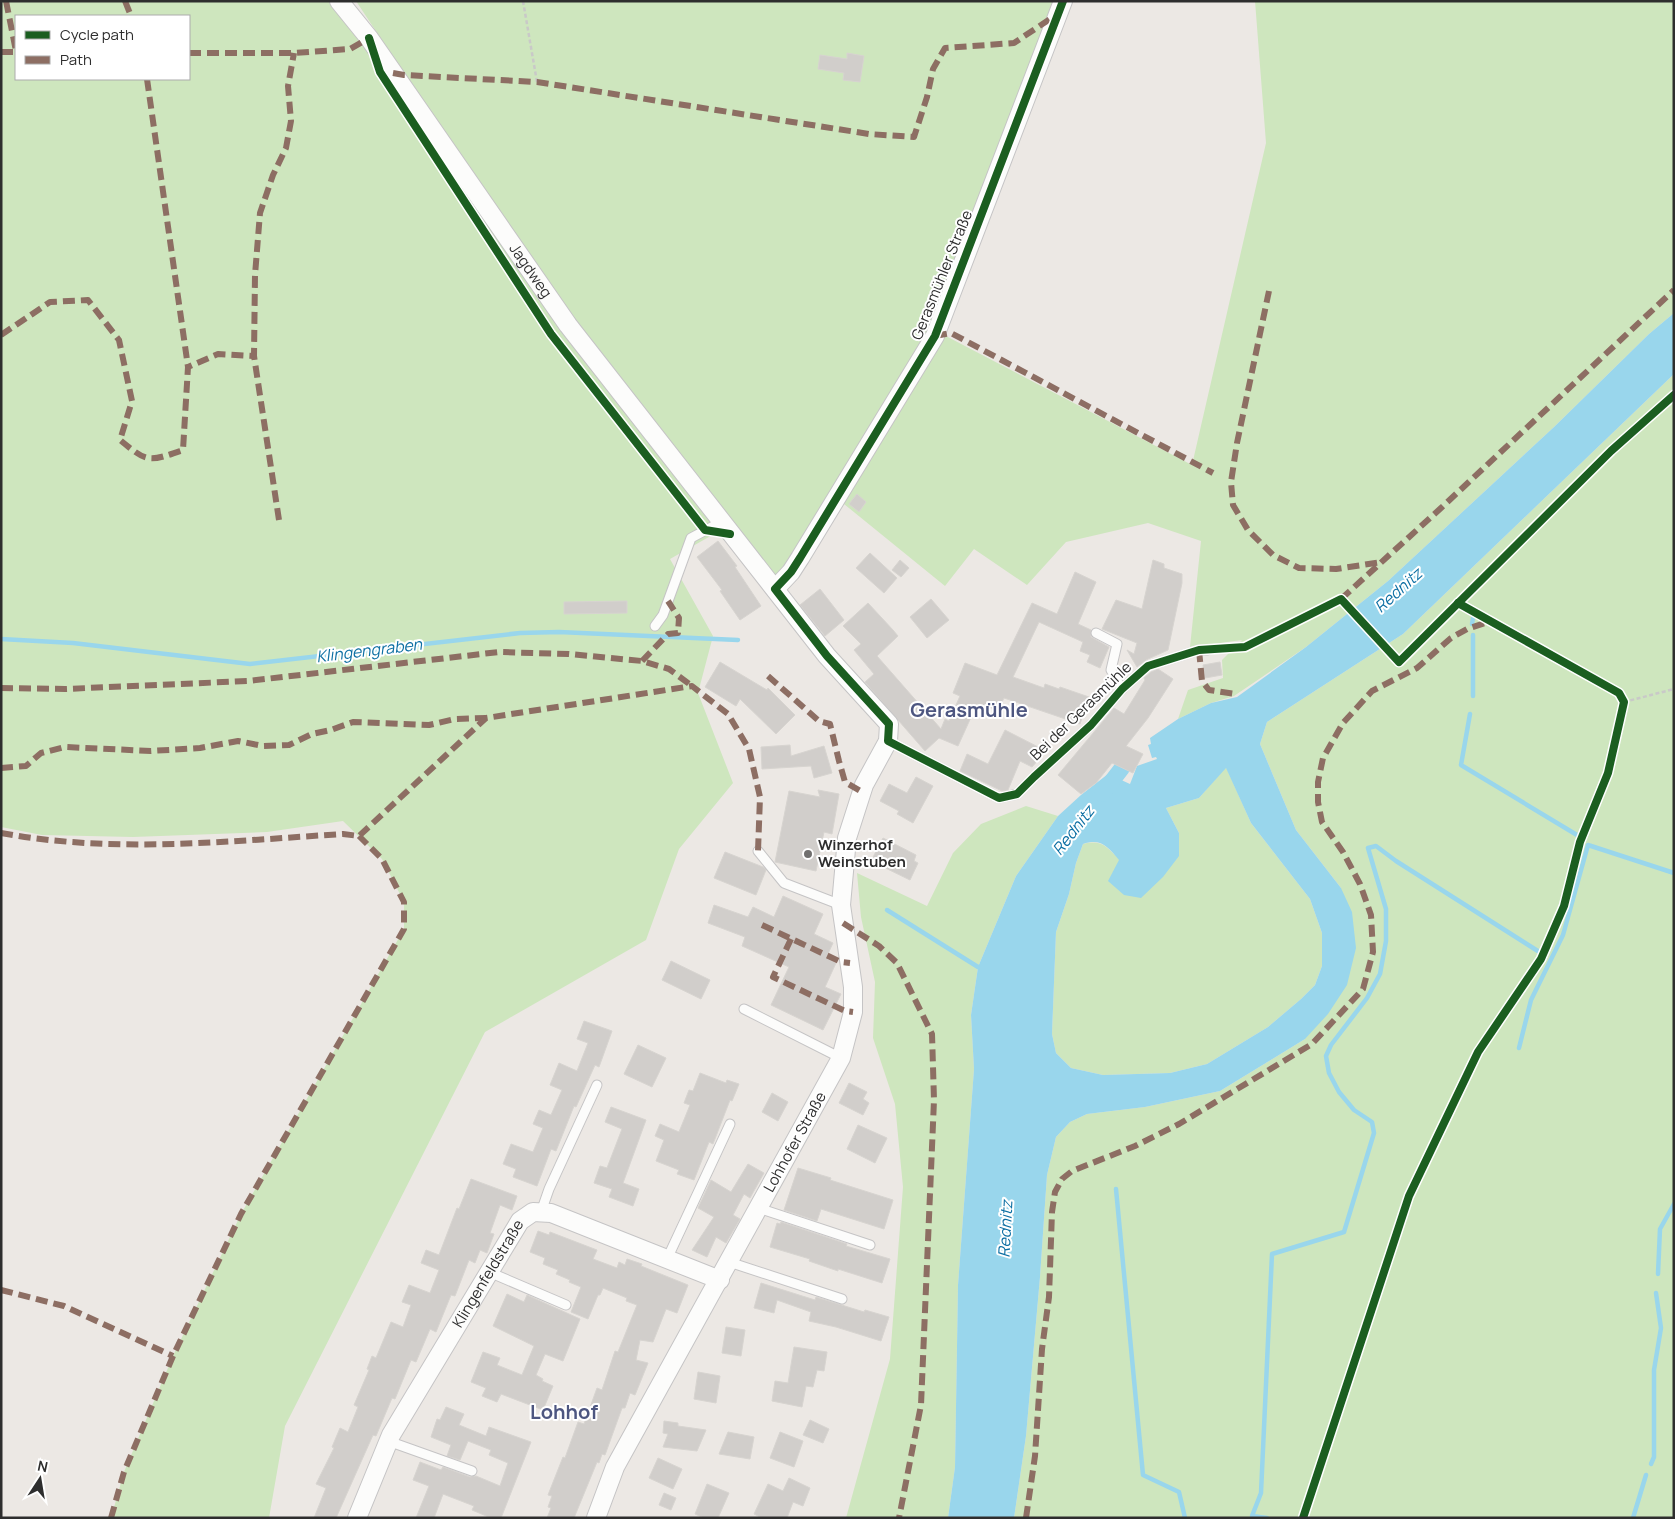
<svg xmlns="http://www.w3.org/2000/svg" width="1675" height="1519" font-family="Manrope,sans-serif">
<rect width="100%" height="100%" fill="#ece8e4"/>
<!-- green -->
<g fill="#cee6be" fill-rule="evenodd">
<path d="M1,1H339L395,60L356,1H1057L944,335L1192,465L1266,143L1255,1H1674V313L1649,334L1554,427L1388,581L1306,647L1234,696L1211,703L1178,719L1188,690L1223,678L1222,660L1242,640L1190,647L1201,541L1148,523L1066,542L1027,585L974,549L945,586L844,504L775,586L723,529L670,559L713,636L698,693L733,783L679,849L646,940L485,1032L285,1426L269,1518H111L124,1472L173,1356L241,1214L404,929V902L382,859L343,821L267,832L133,837L42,835L1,827ZM16,16H189V79H16Z"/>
<path d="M1674,374V1518H1014L1026,1436L1040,1277L1047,1175L1056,1137L1070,1122L1087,1114L1145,1107L1220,1091L1305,1039L1341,888L1296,830L1260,744L1267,722L1403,634Z"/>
<path d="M1226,767L1251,823L1310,899L1322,933V966L1315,985L1301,999L1268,1027L1207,1064L1170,1073L1103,1075L1071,1068L1056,1053L1052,1034L1056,932L1069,894L1076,863L1083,844C1102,839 1107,847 1120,860L1179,833L1166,808L1199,798Z"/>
<path d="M1026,806L1058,816L1016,876L978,967L971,1015L974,1069L958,1285L955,1467L948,1518H846L890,1359L903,1187L895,1104L873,1038L875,982L861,917L857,873L927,906L953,853L981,824Z"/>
</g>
<!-- water -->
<path fill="#99d6ec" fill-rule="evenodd" d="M1674,313V374L1403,634L1267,722L1260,744L1296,830L1341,888L1352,912L1356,948L1347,985L1328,1014L1305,1039L1220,1091L1145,1107L1087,1114L1070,1122L1056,1137L1047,1175L1040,1277L1026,1436L1014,1518H948L955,1467L958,1285L974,1069L971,1015L978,967L1016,876L1058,816L1081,795L1108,774L1130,784L1137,766L1157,759L1156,757L1152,758L1148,745L1151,744L1150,738L1178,719L1211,703L1237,697L1306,647L1388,581L1554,427L1649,334ZM1226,768L1251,823L1310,899L1322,933V966L1315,985L1301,999L1268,1027L1207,1064L1170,1073L1103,1075L1071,1068L1056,1053L1052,1034L1056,932L1069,894L1076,863L1083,844C1101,838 1108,847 1119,860L1108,881L1124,895L1141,898L1163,877L1179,856V833L1166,808L1199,798Z"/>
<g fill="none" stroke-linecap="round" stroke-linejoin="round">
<!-- stream -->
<g stroke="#99d6ec" stroke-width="4.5">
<path d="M1472,624L1473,618"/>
<path d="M1,639L73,643L250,664L520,633L559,632L738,640"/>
<path d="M1473,696V635"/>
<path d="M1470,714L1461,765L1577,835"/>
<path d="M887,910L978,967"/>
<path d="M1519,1048L1531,1000L1563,935L1588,845L1674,873"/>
<path d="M1116,1189L1143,1475L1179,1492L1185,1518"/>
<path d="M1658,1274L1660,1229L1674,1204"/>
<path d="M1651,1464L1654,1457V1370L1661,1328L1656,1293"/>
<path d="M1267,1518L1252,1516L1261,1493L1272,1254L1344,1232L1374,1133L1372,1122L1354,1110L1339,1092L1329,1073L1326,1056L1331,1045L1367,998L1380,974L1386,941V909L1368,848L1376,846L1396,861L1541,953"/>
<path d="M1633,1518L1646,1475"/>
</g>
<!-- canal -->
<path stroke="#99d6ec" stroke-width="16" d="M1102,794L1122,768"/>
</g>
<!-- building -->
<g fill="#d1cecb" stroke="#d7d4d0">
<path d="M847,53L864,56L860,82L843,80L844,73L818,69L820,55L847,59Z"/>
<path d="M857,494L866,502L859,512L849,504Z"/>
<path d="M718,541L737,566L735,567L761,606L740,620L720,591L722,590L697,557Z"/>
<path d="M870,553L897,578L884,593L856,568Z"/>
<path d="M900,560L909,568L901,577L892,570Z"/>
<path d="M1153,560L1164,564V568L1182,574V583L1168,650L1146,660L1137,667L1127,650L1134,654L1137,643L1102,629L1116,600L1142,609Z"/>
<path d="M1075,572L1096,582L1078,624L1091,630V637L1109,647L1100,668L1087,662L1090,655L1080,651L1083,642L1039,622L1013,677L1044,688L1045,684L1059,689L1060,687L1089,697L1080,724L1004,698L998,710L977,704L958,746L939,738L925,751L865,682L874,674L854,650L861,644L843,626L868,603L893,630L898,636L877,656L941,729L945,719L949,721L960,696L953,693L965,663L997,675L1032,603L1057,614Z"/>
<path d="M820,589L844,620L825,636L800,605Z"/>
<path d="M931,599L949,620L927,638L910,617Z"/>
<path d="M627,601V613L564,614V602Z"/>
<path d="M720,662L767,690L768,688L795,715L776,734L740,699L736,706L705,687Z"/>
<path d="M1220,662L1222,675L1205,678L1203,665Z"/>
<path d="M1158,669L1173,679L1148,718L1126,746L1143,754L1133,773L1112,763L1096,783L1081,794L1058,775L1114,708L1124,714L1145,680L1144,678L1151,672Z"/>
<path d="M1005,730L1046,751L1032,767L1020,761L1008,790L1002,791L960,771L967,754L988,764Z"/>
<path d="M790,745L791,756L824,746L832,773L814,778L811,766L762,769L761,747Z"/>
<path d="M916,777L933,786L913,823L897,814L899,811L880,801L889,784L907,793Z"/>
<path d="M818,790L839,794L832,834L824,832L816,871L775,862L789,791L820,797Z"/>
<path d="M883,838L916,855L914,861L918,863L910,880L871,861Z"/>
<path d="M725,852L763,867L766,870L756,895L714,878Z"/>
<path d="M783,896L823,914L814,934L833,943L826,958L836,963L825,987L841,994L823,1030L771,1005L789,967L742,946L745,937L708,923L714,905L748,917L753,907L774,917Z"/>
<path d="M671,961L710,980L701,999L662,980Z"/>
<path d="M584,1021L612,1031L599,1067L595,1065L576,1107L574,1106L556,1151L551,1149L537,1186L513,1177L516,1169L503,1164L511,1144L533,1152L543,1128L533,1124L539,1110L551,1115L562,1090L550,1085L559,1063L577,1071L588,1043L577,1039Z"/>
<path d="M638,1045L666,1058L652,1087L624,1074Z"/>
<path d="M700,1073L726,1083L727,1080L739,1084L732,1101L730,1100L713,1144L709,1142L694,1180L677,1174L679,1170L656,1161L664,1140L655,1136L660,1124L679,1132L690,1105L684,1103L689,1090L693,1091Z"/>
<path d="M849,1083L867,1092L863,1099L869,1103L863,1115L839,1103Z"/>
<path d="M772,1093L788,1102L778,1121L762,1112Z"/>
<path d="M611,1107L646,1120L623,1183L639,1189L633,1206L609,1197L612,1189L594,1183L600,1166L607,1168L622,1129L605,1122Z"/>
<path d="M858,1125L887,1138L875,1163L847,1149Z"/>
<path d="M748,1164L764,1173L750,1198L744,1194L733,1215L740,1219L726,1243L716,1237L707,1257L692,1250L714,1217L698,1208L711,1180L731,1192Z"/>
<path d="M798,1168L831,1178L830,1180L893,1200L884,1229L821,1209L817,1221L784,1210Z"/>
<path d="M471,1179L517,1196L512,1210L500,1205L490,1233L494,1234L487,1253L480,1250L475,1263L469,1260L455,1296L451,1295L436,1332L430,1329L416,1362L411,1360L395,1399L392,1398L376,1436L373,1435L336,1518H314L326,1488L316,1484L334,1448L332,1447L340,1428L348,1432L358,1407L354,1405L369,1370L367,1369L372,1356L376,1358L391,1322L403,1327L411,1305L402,1302L409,1285L430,1293L439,1270L421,1263L426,1250L439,1255L457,1208L459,1209Z"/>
<path d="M781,1222L847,1244L846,1246L890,1259L882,1283L838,1269V1271L809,1261L810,1259L770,1247L777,1223L780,1224Z"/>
<path d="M538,1231L549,1235L550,1232L597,1250L593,1259L617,1268L619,1262L625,1265L627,1259L642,1264L641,1266L688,1285L677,1313L666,1309L653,1342L640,1340L636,1360L648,1363L635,1395L630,1393L625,1408H622L605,1455L602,1454L599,1463L597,1462L574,1518H547L551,1508L548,1507L552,1496L548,1495L563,1457L565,1458L578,1422L584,1424L597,1388L602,1390L615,1351L618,1352L637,1305L626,1301L627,1298L603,1288L600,1295H598L588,1319L571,1312L581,1287L569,1282L570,1280L556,1274L558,1270L543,1264L545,1258L530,1252Z"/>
<path d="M761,1283L815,1300L816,1297L864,1312L865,1310L889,1317L881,1341L836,1327L809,1321L811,1312L777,1300L774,1313L754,1308Z"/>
<path d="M507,1294L524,1302L527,1295L580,1319L563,1361L545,1354L536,1375L543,1379L542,1381L553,1386L543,1410L501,1394L497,1402L482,1396L486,1388L471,1382L483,1352L500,1358L497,1365L522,1375L534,1346L493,1326Z"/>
<path d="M726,1327L745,1330L741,1356L722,1353Z"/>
<path d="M794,1347L827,1352L824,1371L817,1370L813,1387L806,1386L802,1407L772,1401L775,1381L788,1383Z"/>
<path d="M698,1372L720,1376L716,1403L694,1399Z"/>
<path d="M446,1407L464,1414L459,1425L486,1436L489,1427L531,1442L501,1518H491L472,1510L474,1506L443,1494L434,1518H416L429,1486L413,1480L420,1462L441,1470L443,1467L470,1477L476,1476L500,1486L508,1463L489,1455L491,1450L468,1441L460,1460L447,1456L451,1445L431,1437L437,1419L440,1420Z"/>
<path d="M810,1420L829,1429L823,1443L803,1435Z"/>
<path d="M664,1421L678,1423V1426L706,1430L697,1451L663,1447L668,1434L663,1433Z"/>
<path d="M728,1432L754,1437L750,1459L719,1454Z"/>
<path d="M780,1432L803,1441L794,1467L770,1458Z"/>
<path d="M658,1458L682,1469L673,1489L649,1478Z"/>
<path d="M789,1478L810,1488L803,1506L793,1502L787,1518H762L754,1514L768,1484L783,1491Z"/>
<path d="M707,1484L729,1493L718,1518H704L695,1514Z"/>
<path d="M664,1493L676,1498L671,1510L659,1505Z"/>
</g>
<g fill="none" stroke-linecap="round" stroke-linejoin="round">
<defs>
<g id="service">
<path d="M655,626L663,615L691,538L721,522"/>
<path d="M1096,633L1117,644L1111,670L1122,689"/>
<path d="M888,741L999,798L1017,794L1034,777L1091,725L1122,689L1148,666L1199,650H1207"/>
<path d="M758,851L784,883L841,905"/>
<path d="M744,1009L841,1058"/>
<path d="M758,1208L870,1245"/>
<path d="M541,1212L549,1189L597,1085"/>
<path d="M667,1259L730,1124"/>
<path d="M729,1262L842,1299"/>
<path d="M489,1272L566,1305"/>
<path d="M388,1441L472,1471"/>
</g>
<g id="minor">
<path id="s1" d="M339,1L369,38L568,325L827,656L889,724L888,741L864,785L847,838L841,905L853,987V1012L841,1058L615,1467L596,1518"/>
<path d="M775,589L791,572L800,558L935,336L1063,1"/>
<path id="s2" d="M357,1518L391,1435L520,1221L533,1212L551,1213L720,1280"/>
</g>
</defs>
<!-- service casing -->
<use href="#service" stroke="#c5c4c5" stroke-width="11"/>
<!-- minor casing -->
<use href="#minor" stroke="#c5c4c5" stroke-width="20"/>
<!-- path -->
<g stroke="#c9c9c8" stroke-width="2.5" stroke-dasharray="4 2.5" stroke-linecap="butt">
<path d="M523,1L537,82"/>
<path d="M1624,702L1674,689"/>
</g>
<!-- service -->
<use href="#service" stroke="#fcfcfb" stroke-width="9"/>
<!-- minor -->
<use href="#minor" stroke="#fcfcfb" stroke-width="18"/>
<!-- quiet -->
<g stroke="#8d6e63" stroke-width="6" stroke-dasharray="12 6" stroke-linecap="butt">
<path d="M6,1L16,51"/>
<path d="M125,1L131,16"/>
<path d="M1,52H16"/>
<path d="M189,53H294L350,49L369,38L370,42"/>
<path d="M393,73L404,75L537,82L869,134L914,137L927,97L933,69L945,48L1014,43L1056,15"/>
<path d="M147,79L188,367"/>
<path d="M1269,291L1237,443L1231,482L1233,505L1248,530L1273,555L1299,568L1336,569L1382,562"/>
<path d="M1,335L50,302L88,300L119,340L132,401L120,440C148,463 148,462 183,450L188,367L218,354L254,356"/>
<path d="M935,336L951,333L1213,473"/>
<path d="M279,520L254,356L255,275L260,213L273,175L286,148L291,121L288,86L294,53"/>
<path d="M1341,599L1441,508L1674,290"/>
<path d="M1199,650L1202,681L1209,690L1236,694"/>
<path d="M642,661L668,634L678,633L679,618L668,601"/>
<path d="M768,676L819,721L830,724L839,761L845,782L862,792"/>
<path d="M1,688L65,689L248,681L499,652L569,654L642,661L669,669L692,686"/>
<path d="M1,768L26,766L41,753L65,747L151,751L200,748L238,741L263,746L289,745L312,734L331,730L353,722L429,725L455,719L486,718"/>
<path d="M1,833C114,854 229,841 343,834L359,836L486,718L692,686L728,714L749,749L760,797L758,851"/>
<path d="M843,923L879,946L897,963L932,1034L934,1100L921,1405L899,1518"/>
<path d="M762,925L841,962L850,963"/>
<path d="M791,939L773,977L845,1011L853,1012"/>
<path d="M1,1290L64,1306L173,1356"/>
<path d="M111,1518L124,1472L173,1356L241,1214L404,929V902L382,859L359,836"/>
<path d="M1026,1518L1035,1456L1042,1349L1049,1297L1052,1212L1055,1192L1062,1179L1072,1171L1135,1146L1179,1124L1312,1044L1363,989L1373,952L1371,915L1360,884L1343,852L1322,822L1318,802V782L1323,758L1343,723L1372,691L1417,668L1451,638L1467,629L1491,621"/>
</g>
<defs>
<g id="cycleway">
<path d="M1063,1L935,336L800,558L791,572L775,589L827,656L889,724L888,741L999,798L1017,794L1034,777L1091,725L1122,689L1148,666L1199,650L1245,647L1341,599L1399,662L1611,451L1674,395"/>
<path d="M369,38L380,72L551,334L705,530L730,534"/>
<path d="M1303,1518L1409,1196L1478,1052L1541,959L1564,906L1580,842L1608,773L1624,702L1619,693L1458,603"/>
</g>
</defs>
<!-- cycleway casing -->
<use href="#cycleway" stroke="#fff" stroke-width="11"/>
<!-- cycleway -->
<use href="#cycleway" stroke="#1b5e20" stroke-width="8"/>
</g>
<!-- markers -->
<circle fill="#706f6e" stroke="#fff" stroke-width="2" cx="808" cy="854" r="5"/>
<g text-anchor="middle" stroke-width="4" stroke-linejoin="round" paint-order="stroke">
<!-- street labels -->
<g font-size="15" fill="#2e2e2e" stroke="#fff">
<text dy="5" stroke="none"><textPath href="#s1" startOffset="331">Jagdweg</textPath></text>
<text transform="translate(942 275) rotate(-68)" y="5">Gerasmühler Straße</text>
<text transform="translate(1081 711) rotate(-44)" y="5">Bei der Gerasmühle</text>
<text transform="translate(795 1142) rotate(-61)" y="5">Lohhofer Straße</text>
<text dy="5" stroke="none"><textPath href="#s2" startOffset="278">Klingenfeldstraße</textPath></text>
</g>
<!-- poi labels -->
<g font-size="15" font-weight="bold" fill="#2e2e2e" stroke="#fff" text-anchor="start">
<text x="818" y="850">Winzerhof<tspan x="818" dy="17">Weinstuben</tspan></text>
</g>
<!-- water labels -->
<g font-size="16" font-style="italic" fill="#0d6fa3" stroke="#fff">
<text transform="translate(1398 590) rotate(-42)" y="6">Rednitz</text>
<text transform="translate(369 650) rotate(-7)" y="6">Klingengraben</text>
<text transform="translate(1073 830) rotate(-52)" y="6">Rednitz</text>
<text transform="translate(1005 1229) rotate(-87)" y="6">Rednitz</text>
</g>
<!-- district labels -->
<g font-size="20" font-weight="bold" fill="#4d5680" stroke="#fff">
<text x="969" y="717">Gerasmühle</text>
<text x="564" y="1419">Lohhof</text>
</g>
</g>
<!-- border -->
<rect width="1675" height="1519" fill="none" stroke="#2e2e2e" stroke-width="5"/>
<!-- legend -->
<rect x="15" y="15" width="175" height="65" fill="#ffffff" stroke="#ababab"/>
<rect x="25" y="31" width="25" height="8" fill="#1b5e20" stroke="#ababab"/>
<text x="60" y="40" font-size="15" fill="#2e2e2e">Cycle path</text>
<rect x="25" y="56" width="25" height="8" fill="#8d6e63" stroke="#ababab"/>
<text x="60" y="65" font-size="15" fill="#2e2e2e">Path</text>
<!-- north arrow -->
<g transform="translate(40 1479) rotate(12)" stroke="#ffffff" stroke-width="4" paint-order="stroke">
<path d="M0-4L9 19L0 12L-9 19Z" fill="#2e2e2e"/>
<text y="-8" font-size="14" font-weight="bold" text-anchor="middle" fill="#2e2e2e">N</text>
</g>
</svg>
